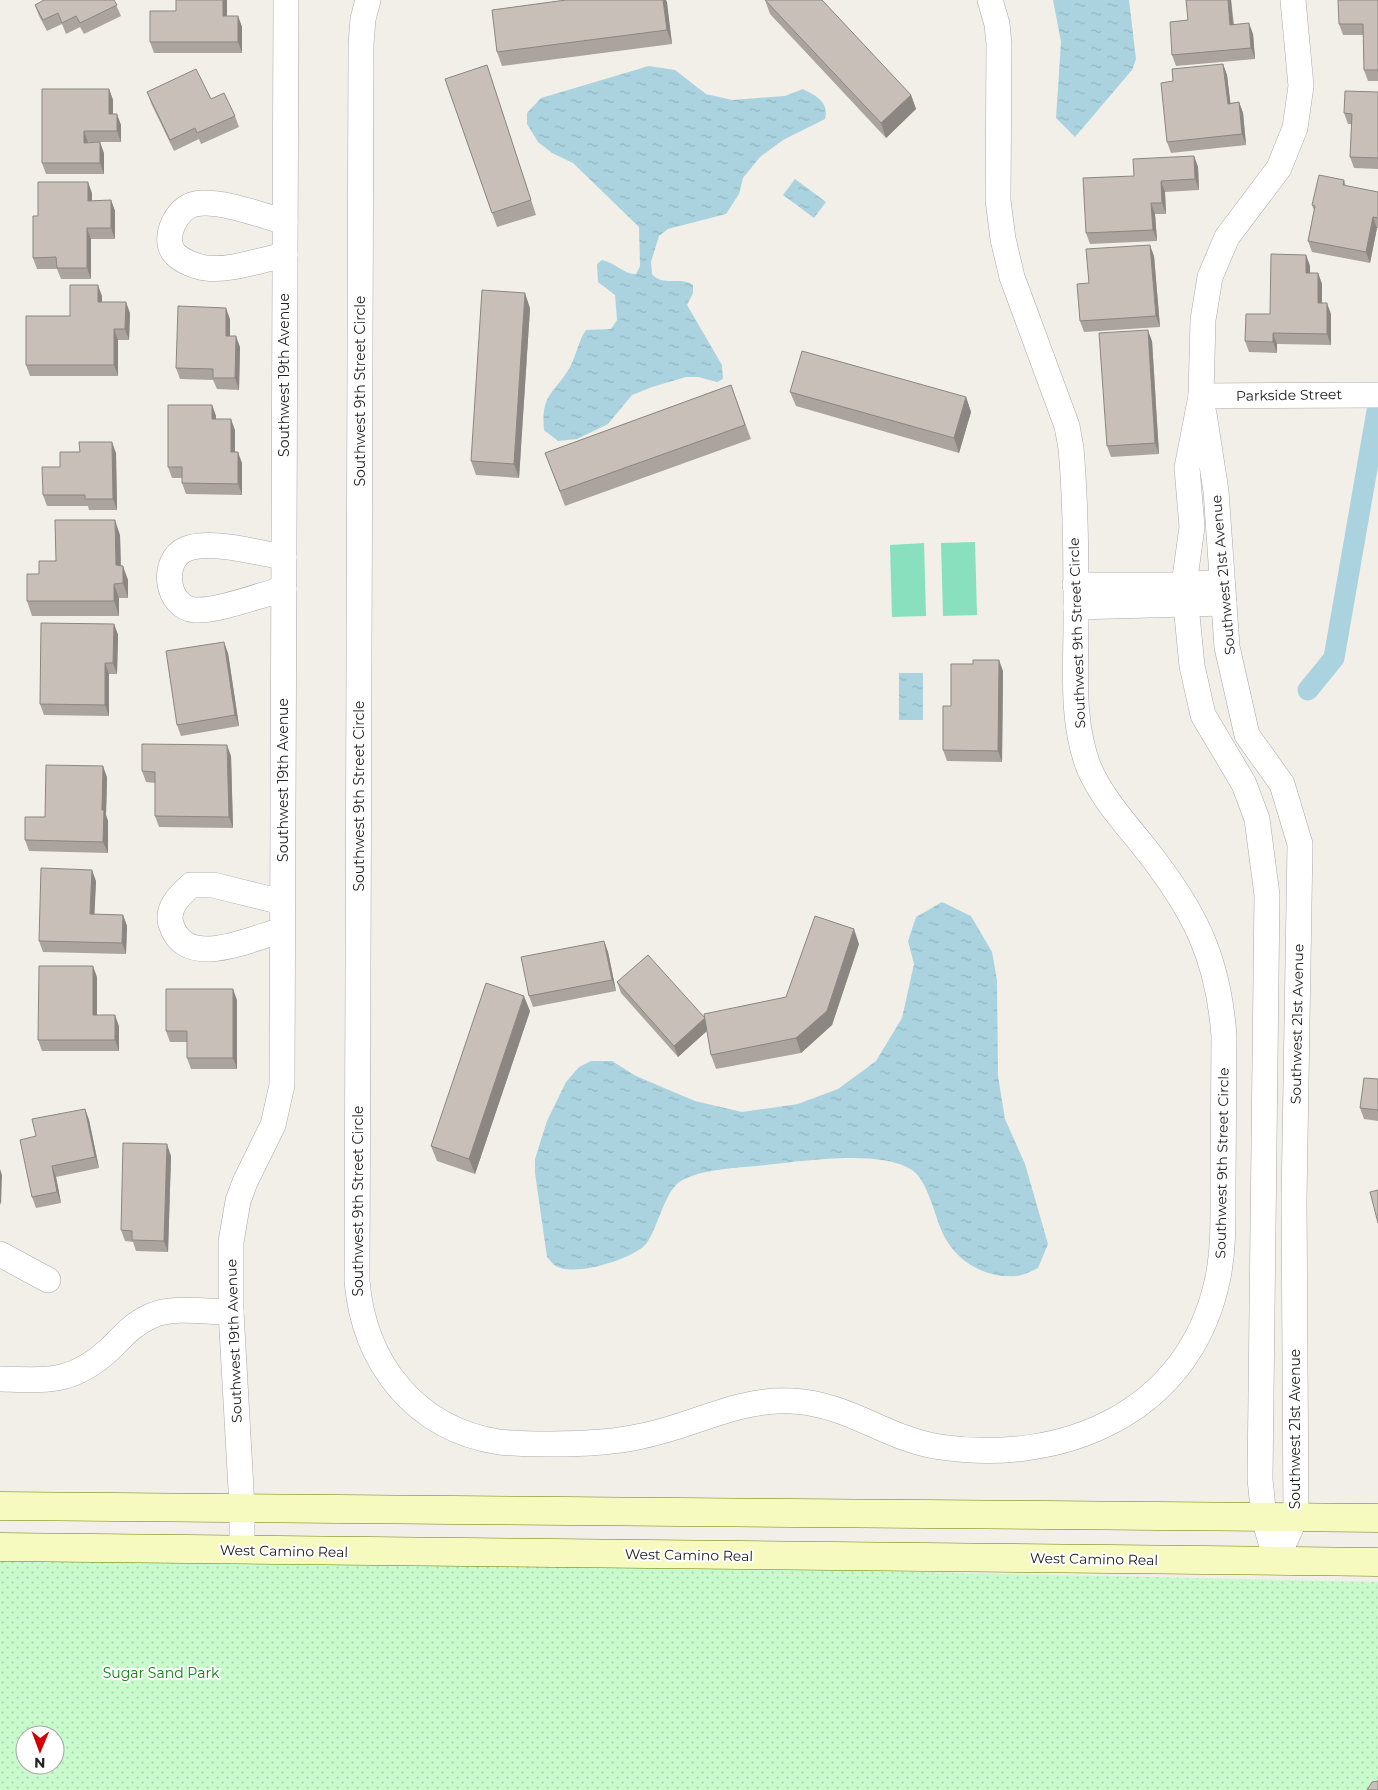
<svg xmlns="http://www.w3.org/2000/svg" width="1378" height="1790" font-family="Montserrat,sans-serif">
<defs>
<pattern id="park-dots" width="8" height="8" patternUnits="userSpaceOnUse" patternTransform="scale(1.25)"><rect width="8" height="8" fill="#c8facc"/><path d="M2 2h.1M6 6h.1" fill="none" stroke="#acd6af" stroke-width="1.8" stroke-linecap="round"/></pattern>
<pattern id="water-ripples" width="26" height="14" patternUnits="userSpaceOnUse" patternTransform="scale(1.25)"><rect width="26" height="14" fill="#aad3df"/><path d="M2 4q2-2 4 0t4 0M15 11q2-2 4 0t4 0" fill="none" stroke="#92b5bf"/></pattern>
</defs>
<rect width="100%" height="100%" fill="#f2efe9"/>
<!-- park -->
<path fill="url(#park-dots)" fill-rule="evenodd" d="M0,1552L1378,1582V1790H0ZM25,1735H55V1765H25Z"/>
<!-- pitch -->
<g fill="#88e0be">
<path d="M975,542L977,615L943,616L941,543Z"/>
<path d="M924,543L926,616L892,617L890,545Z"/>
</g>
<!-- water -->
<g fill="url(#water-ripples)">
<path d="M1053,0H1129L1136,59L1132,70L1075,137L1056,118L1061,42Z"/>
<path d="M649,66L675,70L706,94L732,100L785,96L803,89C816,96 829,101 825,119L783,140L760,157L743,178L739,194L726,214L668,229L659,236L651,262L652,274C662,287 681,276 693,285V293L687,305L722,365L723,379L717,382L698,377H686L652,387L632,395L608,424L577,439L558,441L544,430C540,391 558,392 572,363C577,352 579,340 586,330L611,329L617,320L615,295L598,282L597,264L602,260C614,262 625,275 636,274L640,266L639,227L573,163L552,153L538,142L527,124V113L541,98Z"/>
<path d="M795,179L826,202L814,218L783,195Z"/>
<rect x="899" y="673" width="24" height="47"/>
<path d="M942,902L971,916L992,952L997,980L998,1076L1005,1119L1025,1164L1048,1244L1038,1268C1032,1271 1024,1275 1017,1276C983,1279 952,1259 940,1227C934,1211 926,1179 912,1170C881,1149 802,1161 766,1165C740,1168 704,1168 681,1181C664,1190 656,1236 644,1246C629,1260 572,1278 554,1265C552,1263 549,1259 547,1257L535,1173V1159L547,1121L566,1082L579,1067L591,1061H612L636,1076L695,1101L742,1112L798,1104L838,1089L876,1061L902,1018L914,964L908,941L916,917Z"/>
</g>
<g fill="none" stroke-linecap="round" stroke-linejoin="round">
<!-- canal -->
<path stroke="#aad3df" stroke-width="21" d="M1308,690L1334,658L1377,411"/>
<defs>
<g id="street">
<path d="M368,0L363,19L361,44L357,1281C364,1363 415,1429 499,1442C517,1444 534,1444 551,1444C582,1444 612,1443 642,1436C693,1426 738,1398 792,1401C850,1404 886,1439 940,1447C1063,1465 1188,1413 1217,1282C1224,1251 1223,1218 1223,1185C1223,1136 1224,1086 1224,1036C1218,956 1194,910 1145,848C1125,823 1102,798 1089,768C1071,722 1076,670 1076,622C1076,565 1076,506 1071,448L1067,426L1012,277L1003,239L998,200L999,44L997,24L990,0"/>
<path d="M285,222C261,215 218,199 195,204C177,207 161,239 175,254C182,261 196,267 206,268C231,271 260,260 285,255"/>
<path d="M1201,396L1378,395"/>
<path d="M1204,414L1216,491L1227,647L1247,735L1282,784L1300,844L1294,1201L1296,1517L1276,1560"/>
<path d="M1075,585H1184L1222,582"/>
<path d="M284,589C260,595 219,611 195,610C166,608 160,560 186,549C210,539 258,553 284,557"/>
<path d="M1076,607L1224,603"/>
<path d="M282,902L213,885H191C180,895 166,908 171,924C185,971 250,939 282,930"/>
<path d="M0,1254L48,1280"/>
<path d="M0,1379C48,1380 72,1384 110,1349C123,1336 133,1324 151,1316C173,1306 207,1312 231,1312"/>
<path d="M242,1550V1507L231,1312V1242L238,1201L245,1182L273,1125L282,1085L286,0"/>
<path d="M1276,1560L1264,1518L1260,1479L1267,895L1257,819L1244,784L1203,715L1192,666L1184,585L1192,527L1187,468L1201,396L1203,320L1210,277L1227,237L1279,168L1295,128L1301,86L1293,0"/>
</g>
<g id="secondary">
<path d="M0,1506L1378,1518"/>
<path d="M0,1547L1378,1562"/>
</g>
</defs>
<!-- street casing -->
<use href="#street" stroke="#a9a9a9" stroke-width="26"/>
<!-- secondary casing -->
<use href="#secondary" stroke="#707d05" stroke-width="29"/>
<!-- street -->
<use href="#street" stroke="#fff" stroke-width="25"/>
<!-- secondary -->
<use href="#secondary" stroke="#f7fabf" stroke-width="28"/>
</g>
<!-- wall -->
<g fill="#aba49e">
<path d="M42,0H114L121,16L84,34L80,27L66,34L62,24L47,31L39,16L35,5L43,1Z"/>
<path d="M566,0H666L672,44L502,66L497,52Z"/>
<path d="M765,0L911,95L916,109L886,138L770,14Z"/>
<path d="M1186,0H1231L1234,24L1253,34L1255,59L1176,66L1172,55L1188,20Z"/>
<path d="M1378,0V81H1368L1364,70L1363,35H1343L1339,24Z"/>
<path d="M227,16H238L242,27V53H154L150,42Z"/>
<path d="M1223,64L1227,75L1230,103L1239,102L1243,113L1246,145L1171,153L1167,142L1173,81Z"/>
<path d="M445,79L492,80L536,215L497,227Z"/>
<path d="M109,89L113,100V114L121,125V142H88V143L104,153V174H46L42,163Z"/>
<path d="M147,92L211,99L235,116L239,127L201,144L199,139L174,151L151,103Z"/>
<path d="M1378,92V169L1354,168L1350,157L1352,124H1348L1344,113Z"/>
<path d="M1194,156L1198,167L1199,190L1165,192L1166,214H1155L1157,241L1090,244L1086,233L1134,176Z"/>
<path d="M1344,180L1346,186L1378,192V228H1377L1370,263L1312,252L1308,241L1314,210L1312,205Z"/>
<path d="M92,193V201L111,200L115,211V239H91V279H61L57,269H37L33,258L38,216Z"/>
<path d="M1306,255L1310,266V273H1318L1322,284V303L1331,314V345L1277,344V353L1249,352L1245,341L1270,314Z"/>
<path d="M1154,256L1160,327L1084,332L1080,321L1089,283Z"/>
<path d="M102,296V302L130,313L129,340H118V376H30L26,365L70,316Z"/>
<path d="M530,308L519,478L476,475L471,461Z"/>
<path d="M230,319V336L240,347L239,390L217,389L213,380L180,379L176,368Z"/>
<path d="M1152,341L1159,454L1111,457L1107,446Z"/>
<path d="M731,385L751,439L565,506L545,453Z"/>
<path d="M790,392L966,397L971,412L959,453L796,406Z"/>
<path d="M212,405L216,416V419L235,430V452L242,463V495L186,494L182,483V478H172L168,467Z"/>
<path d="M116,453L117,510H89L88,506H47L43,495L60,467Z"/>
<path d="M120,535L121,565L128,580V598H119V616H32L27,601L39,574L56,561Z"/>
<path d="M114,624L118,635L117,674H109V716L44,715L40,704Z"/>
<path d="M228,653L239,726L181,736L177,725Z"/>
<path d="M1003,671L1002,762L947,761L943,750Z"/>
<path d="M231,756L233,828L159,827L155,816V783L146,782L142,771Z"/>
<path d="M107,777L106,815L108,821V853L29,851L25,840L45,817Z"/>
<path d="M96,881L94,914L123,915L127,926L126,954L43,952L39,941Z"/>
<path d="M604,941L608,952L616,991L533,1007L529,996Z"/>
<path d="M859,944L832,1025L801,1053L716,1069L711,1055L707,1031L678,1057L621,993L617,982L704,1017L786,997Z"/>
<path d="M97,977V1015L119,1026V1051H42L38,1040Z"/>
<path d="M237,1000V1069H191L187,1058V1042H170L166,1031Z"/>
<path d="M530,1011L475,1174L437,1161L431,1146Z"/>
<path d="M1378,1079V1121L1364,1119L1360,1108Z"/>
<path d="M85,1109L89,1120L99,1168L56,1177L61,1203L36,1208L32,1197L36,1136Z"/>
<path d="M171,1156L168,1252L136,1251L133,1242L125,1241L121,1230Z"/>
</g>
<!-- shaded-wall -->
<g fill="#8b8681">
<path d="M223,0H227V27L223,16Z"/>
<path d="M663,0H666L667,2L672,44L667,30Z"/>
<path d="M1228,0H1231L1234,36L1230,25Z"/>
<path d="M238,16L242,27V53L238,42Z"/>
<path d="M1249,23L1253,34L1255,59L1251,48Z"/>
<path d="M1223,64L1227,75L1232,115L1228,104Z"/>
<path d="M109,89L113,100V125L109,114Z"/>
<path d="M911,95L916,109L886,138L881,123Z"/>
<path d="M1239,102L1243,113L1246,145L1242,134Z"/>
<path d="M117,114L121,125V142L117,131Z"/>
<path d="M84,131L88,142V154L84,143Z"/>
<path d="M100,142L104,153V174L100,163Z"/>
<path d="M1194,156L1198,167L1199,190L1195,179Z"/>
<path d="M1161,181L1165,192L1166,214L1162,203Z"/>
<path d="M88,182L92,193V212L88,201Z"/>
<path d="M111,200L115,211V239L111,228Z"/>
<path d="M1151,203L1155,214L1157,241L1153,230Z"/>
<path d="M1373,217L1377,228L1370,263L1366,252Z"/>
<path d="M87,228L91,239V279L87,268Z"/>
<path d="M1150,245L1154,256L1160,327L1156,316Z"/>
<path d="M1306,255L1310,266V284L1306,273Z"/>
<path d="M1318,273L1322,284V314L1318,303Z"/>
<path d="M98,285L102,296V313L98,302Z"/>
<path d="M525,293L530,308L519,478L514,464Z"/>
<path d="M126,302L130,313L129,340L125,329Z"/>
<path d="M1327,303L1331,314V345L1327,334Z"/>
<path d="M226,308L230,319V347L226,336Z"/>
<path d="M114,329L118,340V376L114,365Z"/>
<path d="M1148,330L1152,341L1159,454L1155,443Z"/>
<path d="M1273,333L1277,344V353L1273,342Z"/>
<path d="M236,336L240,347L239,390L235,378Z"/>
<path d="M966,397L971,412L959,453L954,438Z"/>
<path d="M212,405L216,416V430L212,419Z"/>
<path d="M231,419L235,430V463L231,452Z"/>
<path d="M112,442L116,453L117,510L113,499Z"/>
<path d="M238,452L242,463V495L238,484Z"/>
<path d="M115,520L120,535L121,580L116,565Z"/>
<path d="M123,566L128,580V598L123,583Z"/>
<path d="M114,584L119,598V616L114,601Z"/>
<path d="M114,624L118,635L117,674L113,663Z"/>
<path d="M224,642L228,653L239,726L235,715Z"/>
<path d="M999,660L1003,671L1002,762L998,751Z"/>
<path d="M105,663L109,674V716L105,705Z"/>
<path d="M227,745L231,756L233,828L229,817Z"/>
<path d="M103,766L107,777L106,815L108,821V853L103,842L102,810Z"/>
<path d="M92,870L96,881L94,925L90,914Z"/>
<path d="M123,915L127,926L126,954L122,943Z"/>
<path d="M854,929L859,944L832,1025L801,1053L796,1038Z"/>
<path d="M604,941L608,952L616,991L612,980Z"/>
<path d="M93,966L97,977V1026L93,1015Z"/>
<path d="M233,989L237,1000V1069L233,1058Z"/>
<path d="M524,996L530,1011L475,1174L469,1159Z"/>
<path d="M115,1015L119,1026V1051L115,1040Z"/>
<path d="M705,1018L709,1029L678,1057L674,1046Z"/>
<path d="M85,1109L89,1120L99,1168L95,1157Z"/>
<path d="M167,1144L171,1156L168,1252L164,1241Z"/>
<path d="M52,1166L56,1177L61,1203L57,1192Z"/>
<path d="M0,1169L2,1175L1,1205L0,1202Z"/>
</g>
<!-- building -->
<g fill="#c7bfb8" stroke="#8b8681">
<path d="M44,0H114L117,5L80,23L76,16L62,23L58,13L43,20L35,5Z"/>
<path d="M176,0H223V16H238V42H150V11H176Z"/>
<path d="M566,0H663L667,30L497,52L492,10Z"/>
<path d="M765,0H822L911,95L881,123Z"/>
<path d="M1186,0H1228L1230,25L1249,23L1251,48L1172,55L1170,22L1188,20Z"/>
<path d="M1338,0H1378V70H1364L1363,24H1339Z"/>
<path d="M1223,64L1228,104L1239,102L1242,134L1167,142L1161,83L1173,81L1172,69Z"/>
<path d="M487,65L531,200L492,213L445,79Z"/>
<path d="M196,69L211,99L224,93L235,116L197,133L195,128L170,140L147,92Z"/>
<path d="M42,89H109V114H117V131H84V143L100,142V163H42Z"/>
<path d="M1345,91L1378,92V158L1350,157L1352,114L1344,113Z"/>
<path d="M1194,156L1195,179L1161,181L1162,203H1151L1153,230L1086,233L1083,178L1134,176L1133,159Z"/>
<path d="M1319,175L1344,180L1343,185L1378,192V218L1373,217L1366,252L1308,241L1315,206L1312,205Z"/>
<path d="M38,182H88V201L111,200V228H87V268H57L56,257L33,258V216H38Z"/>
<path d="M1150,245L1156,316L1080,321L1077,284L1089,283L1086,249Z"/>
<path d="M1271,254L1306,255V273H1318V303H1327V334L1273,333V342L1245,341L1246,314H1270Z"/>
<path d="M70,285H98V302H126L125,329H114V365H26V316H70Z"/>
<path d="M482,290L525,293L514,464L471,461Z"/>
<path d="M178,306L226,308V336H236L235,378H213V369L176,368Z"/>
<path d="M1148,330L1155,443L1107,446L1099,333Z"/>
<path d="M802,351L966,397L954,438L790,392Z"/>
<path d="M731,385L745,425L560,491L545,453Z"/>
<path d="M168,405H212V419H231V452H238V484L182,483V467H168Z"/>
<path d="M79,442H112L113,499H85V495H43L42,467H60V452H80Z"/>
<path d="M55,520H115L116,565L123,566V583L114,584V601H27V574H39V561H56Z"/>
<path d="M41,623L114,624L113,663H105V705L40,704Z"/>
<path d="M224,642L235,715L177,725L166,651Z"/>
<path d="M973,660H999L998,751L943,750V706H951V664H973Z"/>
<path d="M142,744L227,745L229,817L155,816V772L142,771Z"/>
<path d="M46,765L103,766L102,810H104L103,842L25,840V817H45Z"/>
<path d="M41,868L92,870L90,914L123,915L122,943L39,941Z"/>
<path d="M815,916L854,929L827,1011L796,1038L711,1055L704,1014L786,997Z"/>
<path d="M604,941L612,980L529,996L521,957Z"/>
<path d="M648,955L704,1017L705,1018L674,1046L617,982Z"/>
<path d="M39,966H93V1015H115V1040H38Z"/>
<path d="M486,983L524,996L469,1159L431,1146Z"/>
<path d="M166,989H233V1058H187V1031H166Z"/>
<path d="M1364,1078L1378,1079V1110L1360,1108Z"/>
<path d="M85,1109L95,1157L52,1166L57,1192L32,1197L20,1140L36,1136L32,1119Z"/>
<path d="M123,1143L167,1144L164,1241L132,1240V1231L121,1230Z"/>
<path d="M1378,1190V1223L1370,1192Z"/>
<path d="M1378,1781V1790H1367L1372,1782Z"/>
</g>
<g text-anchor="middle" stroke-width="4" stroke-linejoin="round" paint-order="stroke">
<!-- street labels -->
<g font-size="14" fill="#222" stroke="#fff">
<text transform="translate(284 375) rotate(-90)" y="5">Southwest 19th Avenue</text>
<text transform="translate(360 391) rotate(-90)" y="5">Southwest 9th Street Circle</text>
<text transform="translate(1289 395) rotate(-1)" y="5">Parkside Street</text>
<text transform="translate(1223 575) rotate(-95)" y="5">Southwest 21st Avenue</text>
<text transform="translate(1077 633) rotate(-92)" y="5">Southwest 9th Street Circle</text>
<text transform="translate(283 780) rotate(-90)" y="5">Southwest 19th Avenue</text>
<text transform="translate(359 796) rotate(-90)" y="5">Southwest 9th Street Circle</text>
<text transform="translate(1297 1024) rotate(-89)" y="5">Southwest 21st Avenue</text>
<text transform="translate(1222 1163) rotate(-89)" y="5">Southwest 9th Street Circle</text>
<text transform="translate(358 1201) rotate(-90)" y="5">Southwest 9th Street Circle</text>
<text transform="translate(234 1341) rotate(-92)" y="5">Southwest 19th Avenue</text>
<text transform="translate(1295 1429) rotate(-90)" y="5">Southwest 21st Avenue</text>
<text transform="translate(284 1551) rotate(1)" y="5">West Camino Real</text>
<text transform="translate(689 1555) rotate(1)" y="5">West Camino Real</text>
<text transform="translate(1094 1559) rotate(1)" y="5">West Camino Real</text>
</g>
<!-- park labels -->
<g font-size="14" fill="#0c8416" stroke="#fff">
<text x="161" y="1678">Sugar Sand Park</text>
</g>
</g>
<!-- north arrow -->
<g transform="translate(40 1750) rotate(181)"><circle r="24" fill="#ffffff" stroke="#a7a7a7"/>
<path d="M0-4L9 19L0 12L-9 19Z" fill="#d40000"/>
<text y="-8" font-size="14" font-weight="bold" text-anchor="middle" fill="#222222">N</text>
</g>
</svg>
